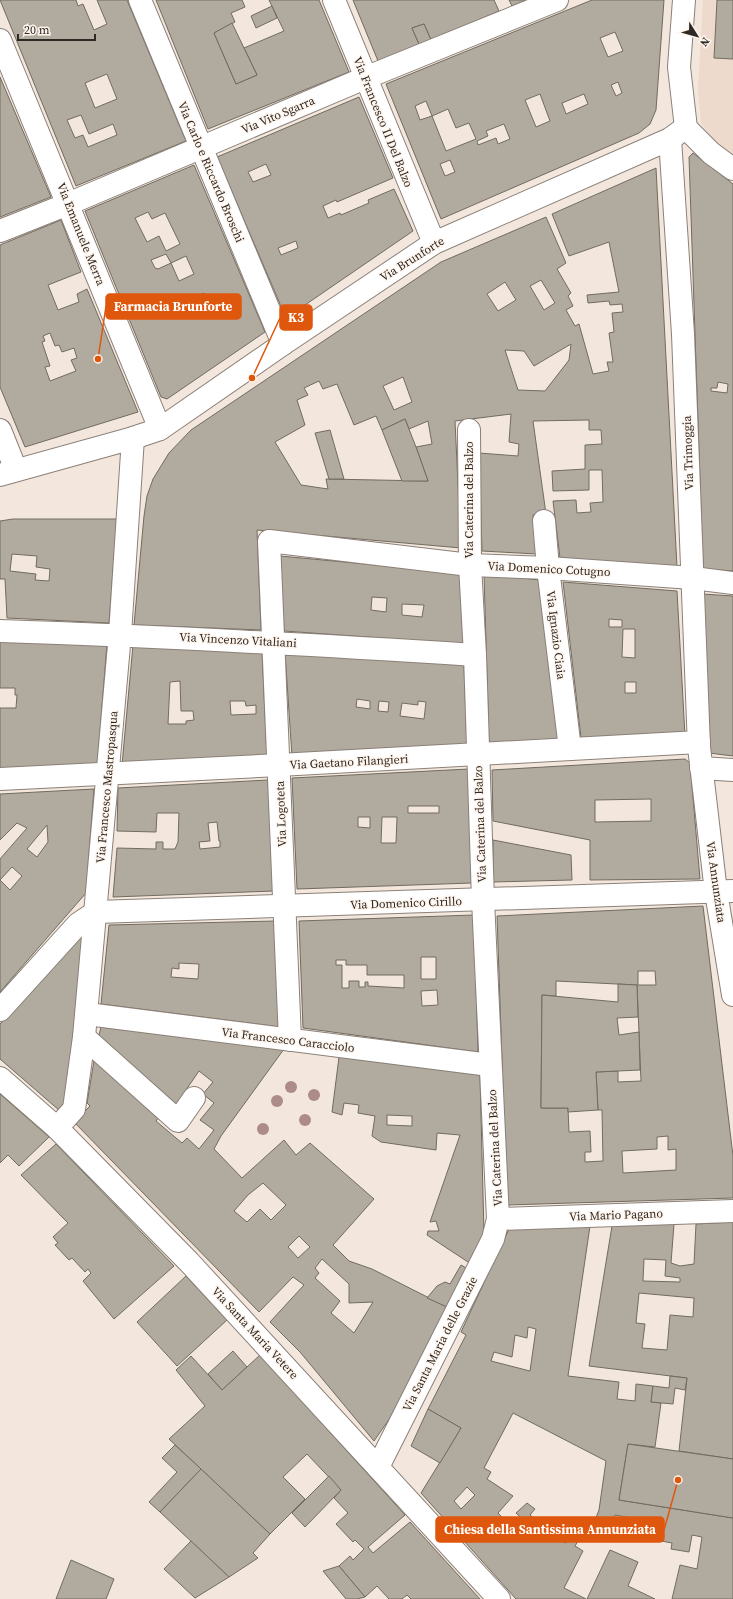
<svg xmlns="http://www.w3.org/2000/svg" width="733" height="1599" font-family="'Source Serif 4',serif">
<rect width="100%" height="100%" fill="#f3e7dd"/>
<!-- built -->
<path fill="#eddacc" d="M703,0H733V155L717,145L701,123L698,90Z"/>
<!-- building -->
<g fill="#b1aa9e" stroke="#716b60" fill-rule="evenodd">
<path d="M0,0H76L78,6L83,4L94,30L107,24L97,0H127L186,141L76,186ZM107,74L117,99L95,108L85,83ZM81,115L89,134L113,124L117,135L88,147L83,135L75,138L67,120Z"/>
<path d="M156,0H242L245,7L231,13L235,22L214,33L236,84L257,75L244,48L284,31L269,0H319L349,72L208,129Z"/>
<path d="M353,0H494L499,11L431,40L424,24L412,28L419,44L378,61Z"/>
<path d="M509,0H527L512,6Z"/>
<path d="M592,0H664L656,110L650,124L639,133L441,219L386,84ZM615,32L623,51L608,57L600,38ZM618,82L622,93L616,96L611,85ZM540,94L550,121L536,127L525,100ZM584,94L588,104L566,114L562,103ZM426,101L432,116L420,120L415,106ZM448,109L456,128L469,123L476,139L446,151L432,116ZM504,124L510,139L498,144L496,138L478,145L477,141L488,136L486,131ZM450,160L455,172L445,176L440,164Z"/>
<path d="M717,0H733V59L714,58Z"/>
<path d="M272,6L277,18L256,28L251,16Z"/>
<path d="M232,23L257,75L236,84L214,33Z"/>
<path d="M424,24L431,40L419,44L412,28Z"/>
<path d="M0,77L51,197L0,217Z"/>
<path d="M359,97L393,178L337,202L336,200L323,206L328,218L340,213L341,215L369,203L368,200L394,189L413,231L286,318L217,157ZM266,164L271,175L253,182L248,172ZM296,241L298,248L281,255L278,248Z"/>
<path d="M693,153L733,184V571L703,569L689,157ZM718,382L728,384L727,393L711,391V388H717Z"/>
<path d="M194,165L265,332L167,399L161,397L85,211ZM148,212L152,219L165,213L180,244L166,251L159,236L147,242L135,218ZM166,254L171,263L186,256L194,274L179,281L171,263L158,269L155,268L151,260ZM204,293L209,305L200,309L199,306L190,309L186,300Z"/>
<path d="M656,168L677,567L560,558L553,501L576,500L577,513L591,512L590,503L603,502L602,470H589V490L553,491L552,471L585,469V445L602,444L601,430H589V420L533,421L546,514L533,515L536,554L482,551L479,453L518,456L519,444L509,442L511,414L455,421L461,548L257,530L261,630L134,625L144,516L147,496L153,479L169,453L191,430L441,262L546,217L566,263L557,269L571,293L568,296L573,306L566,310L575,326L579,324L593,374L609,371L607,362H613L609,333L614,332L612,313L623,312L622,304L610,305L609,301L588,303L587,295L619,292L609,242L569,256L552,214ZM541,280L555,303L544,310L530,286ZM505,282L516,300L498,311L487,294ZM571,344L569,360L545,391L518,390L505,350L524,351L534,366ZM403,377L412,402L394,410L383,386ZM319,381L323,389L337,384L354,425L376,416L382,430L405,419L409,429L428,421L432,444L416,447L428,481L326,479L328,489L301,485L275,442L305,425L297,400L308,395L304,388Z"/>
<path d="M61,220L81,272L48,285L58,310L79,302L77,294L87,289L138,412L25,447L0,387V245ZM50,333L55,346L59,345L62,352L74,348L77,358L71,360L76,371L50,381L45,367L50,366L42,342L45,341L43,336Z"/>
<path d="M405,419L416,447L428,481H402L382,430Z"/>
<path d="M330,430L344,479H329L315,433Z"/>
<path d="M13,519H117L109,623L7,618L5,579H0V521ZM12,554L37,556L36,567L50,569L49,581L35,580L36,574L10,571Z"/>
<path d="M280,556L462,573L464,644L284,631ZM372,597L387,598L386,612L371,610ZM402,604L424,605L422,617L402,615Z"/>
<path d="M484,574L540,580L559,742L489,745Z"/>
<path d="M563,582L677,591L685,736L581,738ZM609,619L622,620V627H609ZM623,629H635V658L622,657ZM625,682H636V693H625Z"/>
<path d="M703,594L733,596V756L709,753Z"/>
<path d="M0,639L107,644L97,769L0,772V708H16L17,695H15V688H0Z"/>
<path d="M133,645L262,651L267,757L122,765ZM180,681L181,711H193L194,720L186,721V724H168L170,682ZM230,701H245L246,706L256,705V714L231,715Z"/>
<path d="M285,653L464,665L467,746L292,756ZM357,699L370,701V709L356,707ZM379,701L389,702L388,712L378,711ZM418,701L426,702L424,719L400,716L402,703L418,705Z"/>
<path d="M685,759L690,763L700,879L590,880V840L493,821L492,770ZM651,799V821L595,822V800Z"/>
<path d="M469,769L472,883L297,889L292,778ZM408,806H439V813H408ZM358,817H370V828L358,827ZM382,817H397L396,843H381Z"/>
<path d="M268,780L274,891L113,897L117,848L156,849V842H163V849H175L178,842L179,813H157L156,832L117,831L118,788ZM217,822L219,841H220V847L200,849L199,842L210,841L208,823Z"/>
<path d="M94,789L86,893L0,992V880L10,890L22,876L12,867L0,880V859L27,828L17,823L0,840V794ZM47,825L48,842L37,857L27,849Z"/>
<path d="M493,840L571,855L572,880L493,882Z"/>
<path d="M703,906L733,1156V1198L507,1205L497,916ZM638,971H655L656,985H638ZM556,981L637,985L641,1081L618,1082V1071L596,1072L598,1110H602L603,1161L585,1162V1152H591L590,1131L569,1132L568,1108H541L542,995L556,996ZM668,1136V1150L676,1149V1170L623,1173L622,1151L657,1149V1137Z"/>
<path d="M474,915L478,1052L303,1028L299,921ZM421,957H436V979H421ZM336,960H346V965H367V975H404V988L368,986V982H365V987H359V981H349V988H342V965H336ZM437,990L438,1005L422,1006L421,991Z"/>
<path d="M275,921L280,1027L101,1004L109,925ZM179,963L199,964L198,979L171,977L172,968L179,969Z"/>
<path d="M83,932L84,934L66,1103L60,1111L0,1059V1024Z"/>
<path d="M618,984L637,985L638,1017L617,1018L619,1035L639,1032L640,1070L596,1072L598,1110L568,1112V1108H541L542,995L618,1002Z"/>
<path d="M101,1027L284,1049L221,1136L214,1149L242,1178L284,1140L296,1155L310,1143L374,1199L333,1245L349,1261L372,1269L447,1307L390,1418L374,1441L300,1352L270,1322L304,1285L293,1277L259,1312L74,1122L90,1106L87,1103L95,1055L160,1115L156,1121L182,1143L187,1138L199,1149L214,1130L200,1120L214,1103L203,1094L213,1082L199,1071L175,1106L98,1039ZM263,1183L286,1205L271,1220L260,1209L247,1222L234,1211L248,1195ZM299,1236L310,1247L298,1258L288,1247ZM322,1259L349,1284V1303L373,1302L354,1333L331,1313L340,1301L315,1278L319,1273L315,1268Z"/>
<path d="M339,1057L480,1075L484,1234L471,1264L427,1235L428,1231H439L436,1221L430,1222L460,1135L437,1133L436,1150L381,1142L372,1136L375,1116L358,1113L359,1105L344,1103L342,1115L332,1112ZM387,1115L412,1116V1126L387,1125Z"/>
<path d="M0,1094L49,1137L19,1166L8,1155L0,1163Z"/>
<path d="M56,1144L174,1266L114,1319L83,1281L91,1273L88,1269L85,1272L72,1258L69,1260L55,1245L58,1243L53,1237L68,1223L21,1175Z"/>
<path d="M733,1222V1459L679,1451L687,1378L589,1366L612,1226L674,1224L671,1263L680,1266L694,1264L696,1224ZM644,1259L666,1260L665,1276L680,1278V1282L643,1281ZM639,1293L694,1298L693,1317L670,1315L667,1350L642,1348L645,1324L636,1323Z"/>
<path d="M590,1226L568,1376L619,1382L617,1399L635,1401L636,1384L653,1386L651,1402L661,1403L655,1447L628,1444L619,1500L733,1518V1599H672L680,1565L697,1569L702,1537L692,1535L689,1552L671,1549L672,1543L645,1538L646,1532L641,1531L642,1520L615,1515L609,1533L592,1528L599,1510L606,1461L513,1413L484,1468L491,1472L487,1479L513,1496L498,1513L517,1533L527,1523L516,1513L527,1503L535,1509L530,1515L535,1519L532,1525L566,1543L571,1537L578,1541L575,1546L583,1551L564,1588L586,1599H516L421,1493L461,1428L428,1409L466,1335L461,1332L510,1227ZM528,1327L536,1329L530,1371L491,1361L494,1352L512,1357L515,1335L527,1338ZM467,1487L475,1495L461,1509L454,1501Z"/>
<path d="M461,1265L468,1269L447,1307L427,1298L437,1286L445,1282L450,1284Z"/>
<path d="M186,1276L227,1320L177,1366L137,1322Z"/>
<path d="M233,1351L247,1367L222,1390L208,1374Z"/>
<path d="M260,1355L405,1515L368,1547L373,1553L410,1522L480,1599H411L407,1595L402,1599H389L377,1586L365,1597L339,1566L350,1556L353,1560L364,1549L355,1540L353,1542L336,1524L348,1513L334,1498L341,1490L307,1454L283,1477L305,1499L270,1534L169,1439L205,1406L176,1370L191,1356L222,1390Z"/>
<path d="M670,1376L687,1378L685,1390L675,1388L673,1404L651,1402L653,1386L669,1388Z"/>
<path d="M428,1409L461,1428L440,1463L411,1446Z"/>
<path d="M628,1444L733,1459V1518L619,1500Z"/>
<path d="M175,1445L201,1469L160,1512L149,1502L177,1472L162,1458Z"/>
<path d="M201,1469L270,1534L253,1553L258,1558L229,1577L160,1512Z"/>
<path d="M329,1476L341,1490L305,1527L292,1513Z"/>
<path d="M191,1541L229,1577L195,1598L164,1569Z"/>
<path d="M610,1550L638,1562L628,1586L655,1599H587Z"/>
<path d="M71,1560L114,1579L106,1599H56Z"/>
<path d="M339,1566L365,1597L357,1599H346L323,1571Z"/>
</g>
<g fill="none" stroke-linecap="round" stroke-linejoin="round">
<defs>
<g id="street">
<path d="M140,0L283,344"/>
<path d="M334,0L434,243"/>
<path d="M0,40L160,429"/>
<path d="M670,139L683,334L699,747L716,892L733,995"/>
<path d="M0,231L68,204L365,78L557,0"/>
<path d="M0,430L16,470"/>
<path d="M0,475L133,438L160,429L283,344L434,243L670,139L681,131"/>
<path d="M544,521L548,568L570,749"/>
<path d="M0,631C159,636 317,645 475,655"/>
<path d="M701,768L733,770"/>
<path d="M0,779L279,765L699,742"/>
<path d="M0,1010L78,924L96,912L733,891"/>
<path d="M87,1014L490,1065"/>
<path d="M84,1037L178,1121L194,1098"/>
<path d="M290,1040L269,541L470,565L548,568L693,578L733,583"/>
<path d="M0,1078L57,1128L189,1262L499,1599"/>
<path d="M57,1128L74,1109L84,1037L120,634L133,438"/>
<path d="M498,1219L733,1211"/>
<path d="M378,1467L493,1239L498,1219L483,900L475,655L470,565L469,430"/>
</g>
<path id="secondary" d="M684,0L679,67L686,128L711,153L733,169"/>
</defs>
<!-- street casing -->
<use href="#street" stroke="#8b8078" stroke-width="24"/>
<!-- secondary casing -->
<use href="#secondary" stroke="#8b8078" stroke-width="24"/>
<!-- street -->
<use href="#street" stroke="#fff" stroke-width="22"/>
<!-- secondary -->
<use href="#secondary" stroke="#fff" stroke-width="22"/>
</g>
<!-- trees -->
<g fill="#ad8b89">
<circle cx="291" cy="1087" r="6"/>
<circle cx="314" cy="1095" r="6"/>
<circle cx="277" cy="1101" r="6"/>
<circle cx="305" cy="1120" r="6"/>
<circle cx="263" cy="1129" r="6"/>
</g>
<g text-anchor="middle" stroke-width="3" stroke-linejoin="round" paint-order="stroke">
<!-- street labels -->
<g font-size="12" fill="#2d2925" stroke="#fff5ed">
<text transform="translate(278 115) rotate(-23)" y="4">Via Vito Sgarra</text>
<text transform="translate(383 122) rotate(68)" y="4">Via Francesco II Del Balzo</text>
<text transform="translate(211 172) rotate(67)" y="4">Via Carlo e Riccardo Broschi</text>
<text transform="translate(81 234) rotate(68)" y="4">Via Emanuele Merra</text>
<text transform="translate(412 259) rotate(-32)" y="4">Via Brunforte</text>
<text transform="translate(688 453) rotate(-92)" y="4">Via Trimoggia</text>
<text transform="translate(469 500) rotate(-90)" y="4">Via Caterina del Balzo</text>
<text transform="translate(549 569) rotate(3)" y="4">Via Domenico Cotugno</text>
<text transform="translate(556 635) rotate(83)" y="4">Via Ignazio Ciaia</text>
<text transform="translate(238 640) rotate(3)" y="4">Via Vincenzo Vitaliani</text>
<text transform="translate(349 762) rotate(-3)" y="4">Via Gaetano Filangieri</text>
<text transform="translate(107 787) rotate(-85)" y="4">Via Francesco Mastropasqua</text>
<text transform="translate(281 814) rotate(-92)" y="4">Via Logoteta</text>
<text transform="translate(480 824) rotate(-92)" y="4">Via Caterina del Balzo</text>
<text transform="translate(716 882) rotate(82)" y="4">Via Annunziata</text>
<text transform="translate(406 903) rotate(-2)" y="4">Via Domenico Cirillo</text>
<text transform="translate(288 1040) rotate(7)" y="4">Via Francesco Caracciolo</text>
<text transform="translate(495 1148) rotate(-93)" y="4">Via Caterina del Balzo</text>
<text transform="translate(616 1215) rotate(-2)" y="4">Via Mario Pagano</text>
<text transform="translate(255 1333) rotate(47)" y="4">Via Santa Maria Vetere</text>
<text transform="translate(440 1344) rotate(-63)" y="4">Via Santa Maria delle Grazie</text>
</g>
</g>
<!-- callouts -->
<path fill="none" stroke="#df570d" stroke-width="1.5" d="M98 359L106 306M252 378L280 318M678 1480L664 1530"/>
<g fill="#df570d" stroke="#fff5ed" stroke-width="1.5">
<circle cx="98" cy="359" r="4"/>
<circle cx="252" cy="378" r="4"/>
<circle cx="678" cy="1480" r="4"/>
</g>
<g fill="#df570d" stroke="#df570d" stroke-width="1.5">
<rect x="106" y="294" width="135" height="25" rx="4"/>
<rect x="280" y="305" width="32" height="25" rx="4"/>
<rect x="436" y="1517" width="228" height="25" rx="4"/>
</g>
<g font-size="13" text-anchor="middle" font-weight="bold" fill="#fff">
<text x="173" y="311">Farmacia Brunforte</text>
<text x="296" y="322">K3</text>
<text x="550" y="1534">Chiesa della Santissima Annunziata</text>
</g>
<!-- north arrow -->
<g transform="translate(697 36) rotate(127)" stroke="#fff5ed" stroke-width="3" paint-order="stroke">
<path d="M0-3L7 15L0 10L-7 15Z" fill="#2d2925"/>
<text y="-6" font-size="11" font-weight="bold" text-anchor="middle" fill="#2d2925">N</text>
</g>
<!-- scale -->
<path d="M18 34v6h77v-6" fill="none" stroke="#2d2925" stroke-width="2"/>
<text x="24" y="34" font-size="12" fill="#2d2925" stroke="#fff5ed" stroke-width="3" paint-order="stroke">20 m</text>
</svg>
